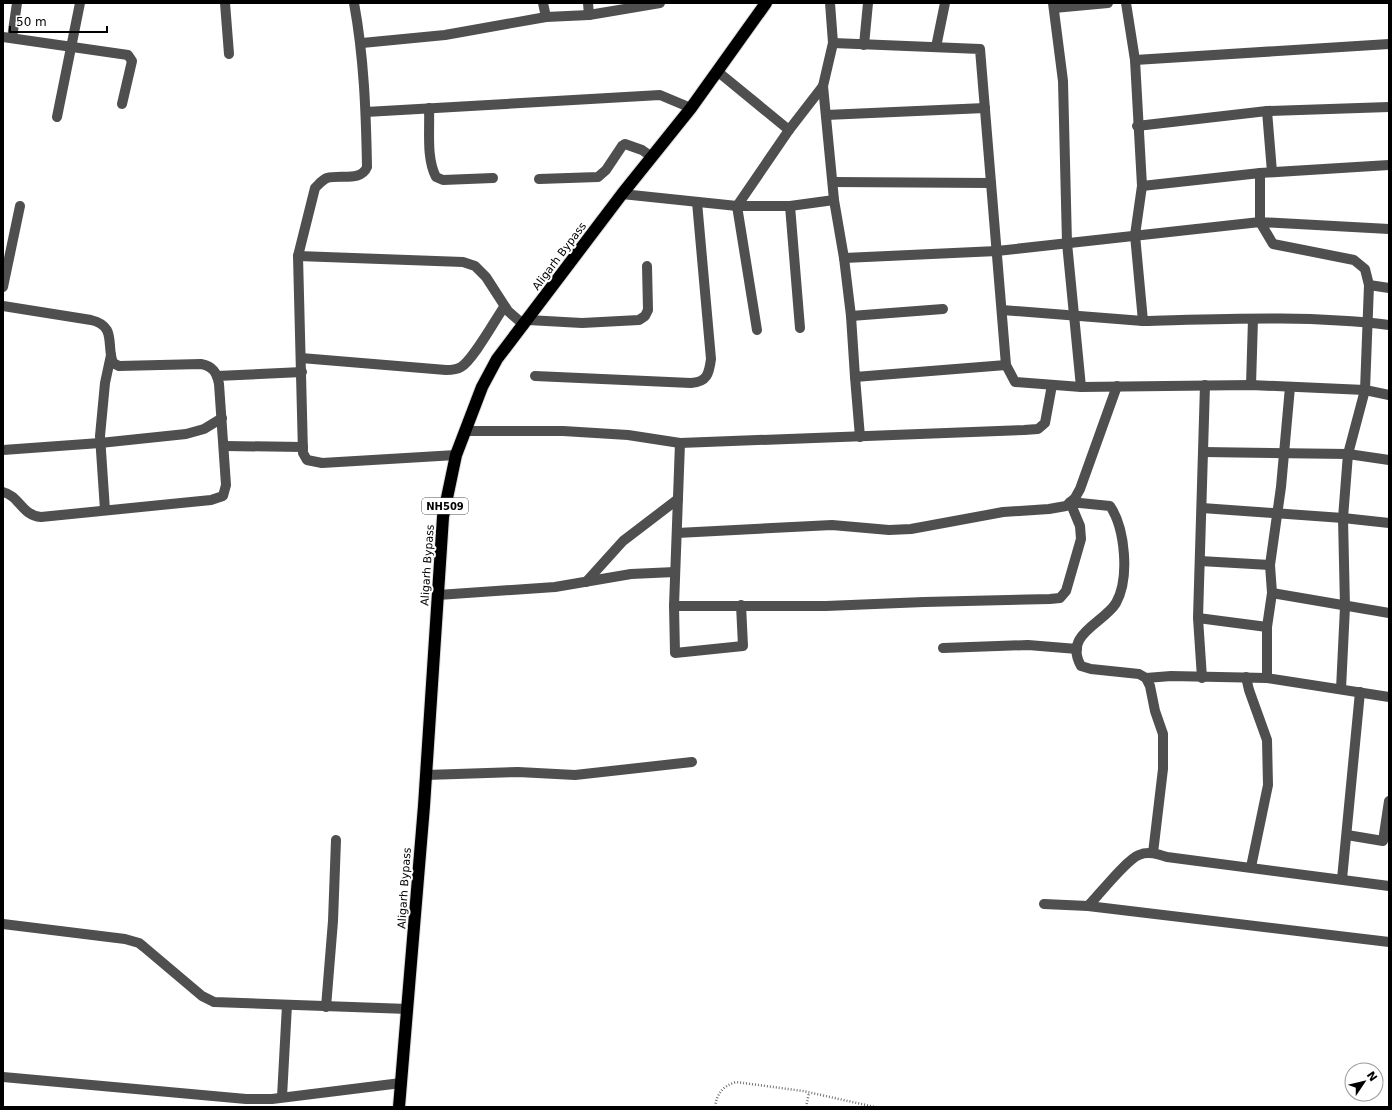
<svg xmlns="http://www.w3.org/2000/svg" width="1392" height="1110" font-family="'DejaVu Sans',sans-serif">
<rect width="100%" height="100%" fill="#fff"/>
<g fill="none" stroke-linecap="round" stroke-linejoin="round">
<defs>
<path id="highway" d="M399,1107L424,806L443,517L456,455L482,387L497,359L622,194L691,108L766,3"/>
</defs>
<!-- highway casing -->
<use href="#highway" stroke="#dbdbdb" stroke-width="14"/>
<!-- path -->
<g stroke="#717171" stroke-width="2.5" stroke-dasharray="1 2" stroke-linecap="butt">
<path d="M715,1107C717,1093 723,1086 736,1082L803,1091L875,1107"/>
<path d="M806,1107L809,1093"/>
</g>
<!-- minor -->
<g stroke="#4f4f4f" stroke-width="10">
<path d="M225,3L229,54"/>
<path d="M354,3C364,57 366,112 367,167C361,182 340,174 327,178C322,180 319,184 315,188L298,256L303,453L307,460L322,463L456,455"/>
<path d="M543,3L546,17"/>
<path d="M588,3L589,15"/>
<path d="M830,3L833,43L823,86L834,200L844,258L851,316L855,377L1006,365"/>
<path d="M1053,3L1063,81L1067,243L1081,387"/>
<path d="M1126,3L1135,60L1142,186L1260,173L1389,165"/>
<path d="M1054,8L1108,3"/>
<path d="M3,37L128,55L132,61L122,104"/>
<path d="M12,38L17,3"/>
<path d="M362,43L445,35L546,17L589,15L660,3"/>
<path d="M833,43L980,49L1006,365L1015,382L1081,387L1251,385L1365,390L1389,395"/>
<path d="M864,45L868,3"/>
<path d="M936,47L945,3"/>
<path d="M1135,60L1389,44"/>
<path d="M717,71L789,130"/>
<path d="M429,108C430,130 426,158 436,177L443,180L493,178"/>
<path d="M1267,111L1272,172"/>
<path d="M366,112L660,95L691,108"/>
<path d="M826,115L985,108"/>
<path d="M57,117L80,3"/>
<path d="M1137,126L1267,111L1389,107"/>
<path d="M1260,173V222L1389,229"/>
<path d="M539,179L598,177L606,170L622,146L625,144L642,150L652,157"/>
<path d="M833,182L991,183"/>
<path d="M1142,186L1135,235L1143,321C1224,319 1308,315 1389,325"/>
<path d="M622,194L737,206H790L834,200"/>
<path d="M790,206L800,328"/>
<path d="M298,256L463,262L475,266L486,277L508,311L524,325"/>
<path d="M844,258L997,251L1260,222L1273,244L1354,260L1365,269L1369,285L1365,390L1348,454L1343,518L1345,607L1341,689"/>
<path d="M1369,285L1389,288"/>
<path d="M3,287L20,206"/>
<path d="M3,306L91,320C117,326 106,345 113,363L119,366L201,364C213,366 217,373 219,384L226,485L223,496L211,500L41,517C21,515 20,496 3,492"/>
<path d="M1002,310L1143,321"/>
<path d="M851,316L943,309"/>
<path d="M528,320L582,323L639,320L645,316L648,310L647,266"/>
<path d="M757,330L737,206L789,130L823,86"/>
<path d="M301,358L446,370C451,370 456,370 461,367C473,360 495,320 504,307"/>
<path d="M217,376L302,372"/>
<path d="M535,376L691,383C707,382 709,374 711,359L697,202"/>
<path d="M855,377L860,437"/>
<path d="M1251,385L1253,319"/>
<path d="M1290,387L1281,487L1270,565L1272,593L1267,627V678L1389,697"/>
<path d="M465,431H563L628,435L680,443L1024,430L1038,429L1045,423L1052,385"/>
<path d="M680,443L674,606L675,653L743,646L741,605"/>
<path d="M225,446L303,447"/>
<path d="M3,450L100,443L186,434L204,429L222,418"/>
<path d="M1203,452L1348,454L1389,460"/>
<path d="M1202,508L1343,518L1389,523"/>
<path d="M105,510L100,436L105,383L111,355"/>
<path d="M677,533L832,525L889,530L911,529L1003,512L1049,509L1066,506L1075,498L1080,489L1117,386"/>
<path d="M1200,561L1270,565"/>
<path d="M586,582L623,541L678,499"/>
<path d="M1272,593L1389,613"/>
<path d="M438,595L555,587L631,574L675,572"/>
<path d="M674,606H826L924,602L1050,599L1060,598L1066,591L1081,539L1080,526L1070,502L1110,506C1125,528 1130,578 1116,603C1103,624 1063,634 1081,666L1091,669L1139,674L1146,678L1150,686L1155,711L1163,734V769L1153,853"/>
<path d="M1198,618L1267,627"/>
<path d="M943,648L1028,645L1077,649"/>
<path d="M1246,677L1249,690L1267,740L1268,785L1251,867"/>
<path d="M1146,678L1171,676L1267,678"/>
<path d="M1202,678L1198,618L1205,385"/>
<path d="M426,775L518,772L575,775L692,762"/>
<path d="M1347,835L1383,841L1389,801"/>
<path d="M1342,879L1360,692"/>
<path d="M1044,904L1088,906L1389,942"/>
<path d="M1088,906C1098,896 1127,859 1139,855C1148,851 1158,854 1167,857L1389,886"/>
<path d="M3,924L125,939L139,943L144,947L202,996L214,1002L408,1009"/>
<path d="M326,1007L333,921L336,840"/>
<path d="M3,1077L246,1099H272L401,1083"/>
<path d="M282,1097L287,1005"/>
</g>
<!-- highway -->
<use href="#highway" stroke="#000" stroke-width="12"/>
</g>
<g text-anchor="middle" stroke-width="4" stroke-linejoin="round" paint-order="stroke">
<!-- shield labels -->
<rect fill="#fff" stroke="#4c4c4c" stroke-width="1" x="422" y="498" width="46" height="16" rx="3"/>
<g font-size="10" font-weight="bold" fill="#000">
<text x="445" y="510">NH509</text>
</g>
<!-- street labels -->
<g font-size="11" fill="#000" stroke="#fff">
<text transform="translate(559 256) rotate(-53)" y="4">Aligarh Bypass</text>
<text transform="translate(427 565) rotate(-86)" y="4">Aligarh Bypass</text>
<text transform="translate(404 888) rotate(-86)" y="4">Aligarh Bypass</text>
</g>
</g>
<!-- border -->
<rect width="1392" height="1110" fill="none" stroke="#000000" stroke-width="8"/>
<!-- north arrow -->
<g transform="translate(1364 1082) rotate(55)"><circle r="19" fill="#ffffff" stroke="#999999"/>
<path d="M0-3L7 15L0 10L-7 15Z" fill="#000000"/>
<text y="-6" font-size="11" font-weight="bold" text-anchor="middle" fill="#000000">N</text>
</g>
<!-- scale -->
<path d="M10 26v6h97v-6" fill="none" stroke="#000000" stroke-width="2"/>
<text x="16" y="26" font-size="12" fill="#000000" stroke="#ffffff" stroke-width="3" paint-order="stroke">50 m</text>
</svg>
